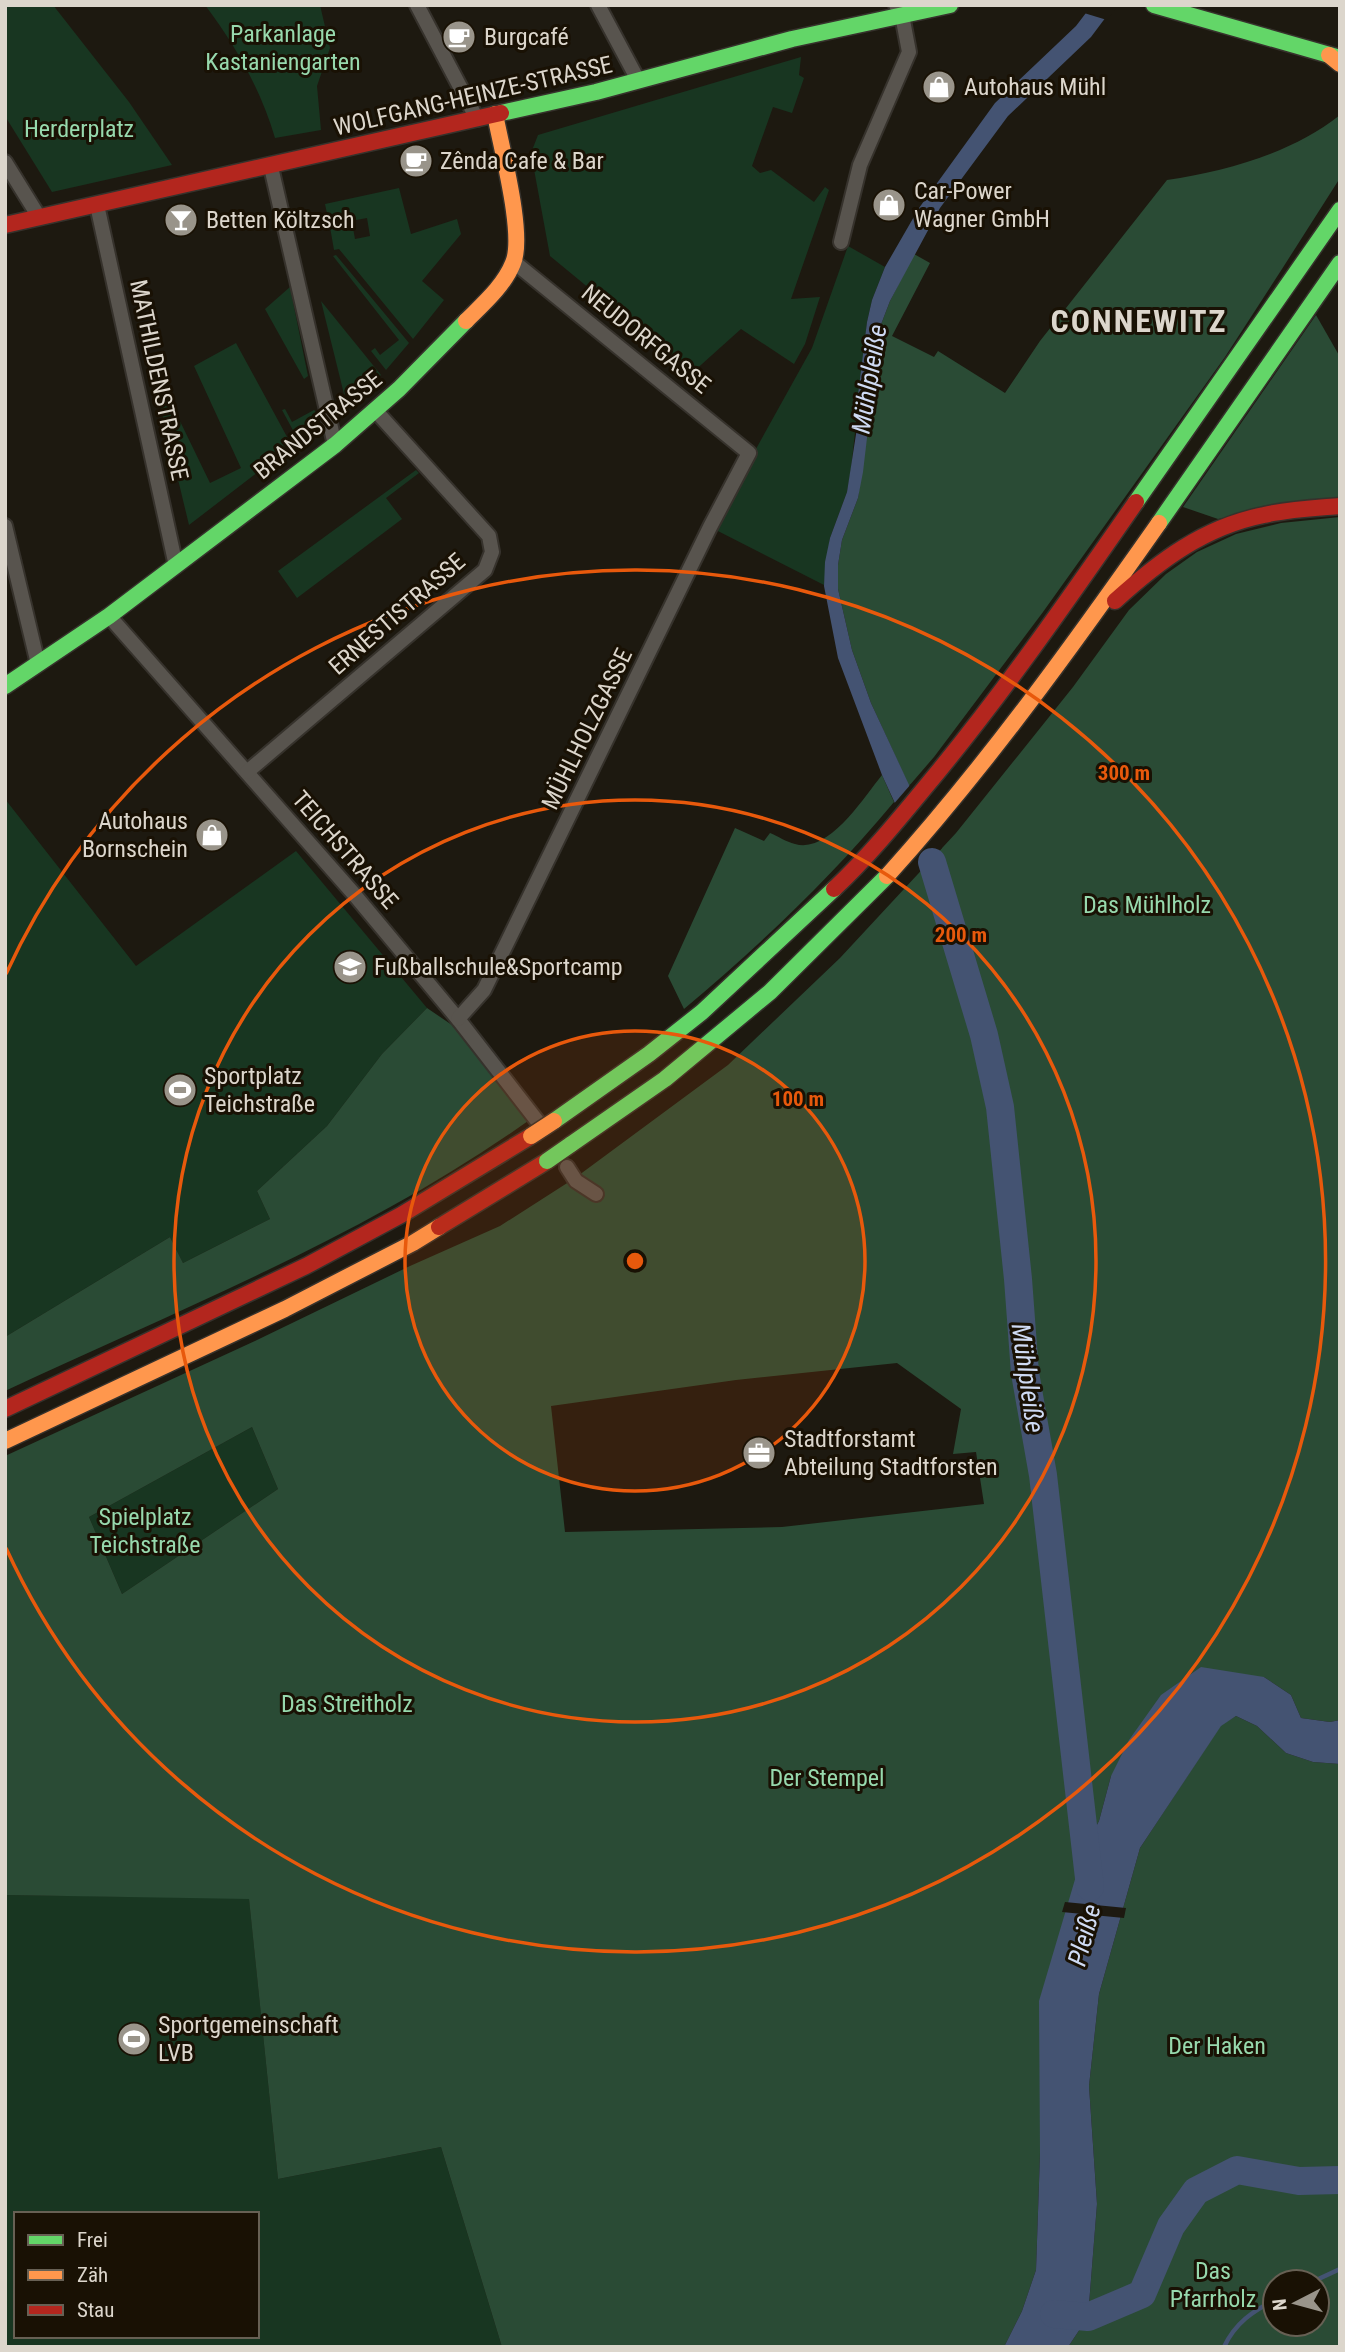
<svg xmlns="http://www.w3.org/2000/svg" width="1345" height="2352" font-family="'Roboto Condensed',sans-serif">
<rect width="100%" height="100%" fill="#1d1910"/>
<!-- green -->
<g fill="#183621" fill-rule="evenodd">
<path d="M5,5H53L129,102L172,165L52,192L5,116Z"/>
<path d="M205,5H320L330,48L317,86L321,130L275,138C261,90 236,46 205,5Z"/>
<path d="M801,57L799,75L804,78L792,113L773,107L752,166L760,173L771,170L814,202L825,187L829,190L791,299L820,297L805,344L794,364L741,329L692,373L550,256L531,153L538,135Z"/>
<path d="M399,188L411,234L457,219L461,234L422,281L444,300L413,339L339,249L334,250L330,227L339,225L353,228L355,239L370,236L367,218L351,221L352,224L339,221L329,223L325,204Z"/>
<path d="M848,246L885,267L872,300L867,322L851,469L847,492L830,538L824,585L712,528L812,348Z"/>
<path d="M336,255L409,343L386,370L371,351L375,348L380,355L399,340L333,256Z"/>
<path d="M290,287L308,376L304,379L265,309Z"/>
<path d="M321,301L381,375L351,398L344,394Z"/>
<path d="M236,343L292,446L189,525L155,384L161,382L210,483L241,468L194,366Z"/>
<path d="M285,409L292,422L314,410L316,412C320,429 314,434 301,445L282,410Z"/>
<path d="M416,470L419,473L386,498L402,519L297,598L278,571Z"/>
<path d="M5,799L136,966L296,851L427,1008L382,1054L327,1126L257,1191L270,1219L183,1263L170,1237L5,1337Z"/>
<path d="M252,1427L278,1489L122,1594L89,1517Z"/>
<path d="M5,1895L249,1898L278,2179L441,2147L502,2347H5ZM16,2214H257V2336H16Z"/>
</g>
<!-- forest -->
<g fill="#2a4b35" fill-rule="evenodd">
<path d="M1340,115V178L1282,269L1225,357L1043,612L934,757L909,786L871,703L852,650L838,589V565L842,540L858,498L880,327L890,301L914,254L930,263L892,336L934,357L938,351L1005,393L1040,341L1167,180C1227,171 1292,153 1340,115Z"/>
<path d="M1316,315L1340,357V498L1218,519L1183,507Z"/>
<path d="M1340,517V1720L1330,1722L1301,1718L1291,1695L1264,1677L1111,1776L1099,1821L1084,1849L1040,2154L1036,2270L1022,2311L1004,2347H502L441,2147L278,2179L249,1899L5,1895V1456L257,1340L410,1266L500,1226L575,1178L728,1065L840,958L956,833L1073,687L1129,610L1166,574L1197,552L1236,534L1281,523ZM897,1363L961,1409L953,1454L976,1452L984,1504L782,1527L565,1532L551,1406L736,1380ZM252,1427L278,1489L122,1594L89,1517Z"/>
<path d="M882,775L894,802C831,878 760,945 684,1009L668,976L735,828L764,841L770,833C778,836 786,842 795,844C829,854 864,797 882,775Z"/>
<path d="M427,1008L452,1025L528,1121C368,1235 182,1308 5,1391V1337L170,1237L183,1263L270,1219L257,1191L327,1126L382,1054Z"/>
<path d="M1236,1716L1257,1726L1286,1753L1313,1762L1340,1764V2347H1068L1088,2317L1097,2204L1089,2086L1099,1994L1140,1848L1221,1725ZM1275,2282H1317V2324H1275Z"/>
</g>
<!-- water -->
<g fill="#445372">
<path d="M1092,5H1115L1091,37L1008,116L940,208L890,301L880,327L863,472L858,498L842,540L838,565V589L852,650L871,703L943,858L938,903L927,873L882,775L838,658L824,586L825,562L830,538L847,492L857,428V403L867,322L872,300L885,267L919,208L995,103L1076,26Z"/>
<path d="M1201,1667L1264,1677L1291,1695L1301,1718L1330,1722L1340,1720V1764L1313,1762L1286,1753L1257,1726L1236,1716L1221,1726L1140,1848L1099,1994L1089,2086L1097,2204L1088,2317L1068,2347H1004L1022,2311L1036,2270L1040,2154L1039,2001L1084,1849L1099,1821L1111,1776L1129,1740L1161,1695Z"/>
</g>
<!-- pier -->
<g fill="#1d1910">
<path d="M1089,5H1119L1107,20L1084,13Z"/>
<path d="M911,784L942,848L921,870L892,806Z"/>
<path d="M1065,1902L1126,1908L1124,1918L1062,1912Z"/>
</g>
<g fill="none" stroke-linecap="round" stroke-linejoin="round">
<!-- stream -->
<g stroke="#445372" stroke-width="4.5">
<path d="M1312,2282L1340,2269"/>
<path d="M1224,2347C1235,2323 1253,2311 1275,2300"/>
</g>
<!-- river -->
<g stroke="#445372" stroke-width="28">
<path d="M932,862L984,1035L1000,1107L1018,1279L1025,1373L1043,1475L1090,1887"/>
<path d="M1054,2314L1088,2317L1142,2294L1171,2226L1196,2191L1237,2170L1299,2181L1340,2180"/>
</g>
<defs>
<g id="street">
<path d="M417,5L477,119"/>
<path d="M598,5L638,80"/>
<path d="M5,162L39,217"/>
<path d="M271,167L335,445"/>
<path d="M97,205L176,566"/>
<path d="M841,242L860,165L909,52L902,15L896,5"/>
<path d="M5,526L38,664"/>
<path d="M109,616L353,893L458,1019L538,1122"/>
<path d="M247,772L485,570L492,552L489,536L375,410"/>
<path d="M458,1019L484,990L710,527L749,453L514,262"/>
<path d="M567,1167L576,1181L596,1194"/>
</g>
<g id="fast">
<path d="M1154,5L1340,58"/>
<path d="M501,113L596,92L792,39L950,5"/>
<path d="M1136,502L1340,210"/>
<path d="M1159,523L1340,263"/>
<path d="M5,686L109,616L335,445L399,389L466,321"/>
<path d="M554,1121L649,1054L702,1012L834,889"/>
<path d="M570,1145L665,1079L770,992L887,876"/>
</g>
<g id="slow">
<path d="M1329,55L1340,64"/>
<path d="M466,321C483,304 504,286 513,263C525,235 501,147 495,114"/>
<path d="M887,876C987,765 1074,644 1159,523"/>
<path d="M5,1441L285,1309L413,1243L439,1227"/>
</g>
<g id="jam">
<path d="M5,225L501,113"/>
<path d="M1115,601C1159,561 1204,527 1264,515C1289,509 1315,508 1340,506"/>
<path d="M834,889C866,859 895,824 923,790C1000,698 1068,600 1136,502"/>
<path d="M439,1227L547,1161"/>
<path d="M5,1409L306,1266L401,1215L531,1136"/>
</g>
</defs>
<!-- street casing -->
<use href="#street" stroke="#36322c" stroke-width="18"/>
<!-- fast casing -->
<use href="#fast" stroke="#36322c" stroke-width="19"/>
<!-- slow casing -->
<use href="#slow" stroke="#36322c" stroke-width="19"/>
<!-- jam casing -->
<use href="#jam" stroke="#36322c" stroke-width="19"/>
<!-- street -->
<use href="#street" stroke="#58544e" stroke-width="14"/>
<!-- fast -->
<use href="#fast" stroke="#63d668" stroke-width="16"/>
<!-- slow -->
<use href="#slow" stroke="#ff974d" stroke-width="16"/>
<!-- jam -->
<use href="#jam" stroke="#b3261e" stroke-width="16"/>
<defs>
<path id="fast-bridge" d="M547,1161L570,1145"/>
<path id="slow-bridge" d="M531,1136L554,1121"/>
</defs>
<!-- fast-bridge casing -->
<use href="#fast-bridge" stroke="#36322c" stroke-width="19" stroke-linecap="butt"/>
<!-- slow-bridge casing -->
<use href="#slow-bridge" stroke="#36322c" stroke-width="19" stroke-linecap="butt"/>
<!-- fast-bridge -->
<use href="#fast-bridge" stroke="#63d668" stroke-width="16"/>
<!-- slow-bridge -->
<use href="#slow-bridge" stroke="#ff974d" stroke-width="16"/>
</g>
<!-- distance rings -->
<circle cx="635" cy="1261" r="230" fill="#e8590c" fill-opacity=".12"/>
<g fill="none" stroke="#e8590c" stroke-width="3.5">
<circle cx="635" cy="1261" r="230"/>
<circle cx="635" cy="1261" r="461"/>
<path d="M6 974A691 691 0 1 1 6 1548"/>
</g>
<!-- icons -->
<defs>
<symbol id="cafe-disc" viewBox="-11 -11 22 22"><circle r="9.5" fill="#99948a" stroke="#191104"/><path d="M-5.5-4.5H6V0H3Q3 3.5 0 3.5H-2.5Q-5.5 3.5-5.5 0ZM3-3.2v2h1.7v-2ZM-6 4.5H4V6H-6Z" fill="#fff"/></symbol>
<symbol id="shop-disc" viewBox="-11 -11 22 22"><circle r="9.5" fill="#99948a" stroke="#191104"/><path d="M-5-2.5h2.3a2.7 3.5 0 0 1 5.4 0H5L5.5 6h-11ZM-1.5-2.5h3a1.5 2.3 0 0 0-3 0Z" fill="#fff"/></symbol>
<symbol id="bar-disc" viewBox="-11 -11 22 22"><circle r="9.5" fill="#99948a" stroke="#191104"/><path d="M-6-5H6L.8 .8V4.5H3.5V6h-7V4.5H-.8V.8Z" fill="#fff"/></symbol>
<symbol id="school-disc" viewBox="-11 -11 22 22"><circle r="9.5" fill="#99948a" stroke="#191104"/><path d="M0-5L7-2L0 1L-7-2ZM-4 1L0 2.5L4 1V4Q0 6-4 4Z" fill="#fff"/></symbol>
<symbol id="stadium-disc" viewBox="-11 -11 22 22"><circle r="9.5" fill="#99948a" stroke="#191104"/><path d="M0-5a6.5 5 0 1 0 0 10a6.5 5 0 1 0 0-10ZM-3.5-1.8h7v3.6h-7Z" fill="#fff"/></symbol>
<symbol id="office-disc" viewBox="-11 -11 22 22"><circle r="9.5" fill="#99948a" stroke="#191104"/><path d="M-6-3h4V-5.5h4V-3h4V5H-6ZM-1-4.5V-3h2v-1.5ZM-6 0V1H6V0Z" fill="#fff"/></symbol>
</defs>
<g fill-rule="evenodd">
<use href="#cafe-disc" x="440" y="18" width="38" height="38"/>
<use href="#shop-disc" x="920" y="68" width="38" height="38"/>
<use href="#cafe-disc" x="397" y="142" width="38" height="38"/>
<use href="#shop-disc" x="870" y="186" width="38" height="38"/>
<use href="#bar-disc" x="162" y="201" width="38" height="38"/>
<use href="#shop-disc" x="193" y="816" width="38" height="38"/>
<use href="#school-disc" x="331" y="948" width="38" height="38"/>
<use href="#stadium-disc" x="161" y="1071" width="38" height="38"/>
<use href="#office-disc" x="740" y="1434" width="38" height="38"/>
<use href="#stadium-disc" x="115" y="2020" width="38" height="38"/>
</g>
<g text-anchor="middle" stroke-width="6" stroke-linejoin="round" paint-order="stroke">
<!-- park labels -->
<g font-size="24" fill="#97d9ad" stroke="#191104">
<text x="283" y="42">Parkanlage<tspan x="283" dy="28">Kastaniengarten</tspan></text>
<text x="79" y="137">Herderplatz</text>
<text x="1147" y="913">Das Mühlholz</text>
<text x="145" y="1525">Spielplatz<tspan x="145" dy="28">Teichstraße</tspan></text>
<text x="347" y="1712">Das Streitholz</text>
<text x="827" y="1786">Der Stempel</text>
<text x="1217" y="2054">Der Haken</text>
<text x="1213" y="2279">Das<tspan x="1213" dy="28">Pfarrholz</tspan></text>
</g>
<!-- poi labels -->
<g font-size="24" fill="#dcd6cc" stroke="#191104" text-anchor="start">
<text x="484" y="45">Burgcafé</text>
<text x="964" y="95">Autohaus Mühl</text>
<text x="440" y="169">Zênda Cafe &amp; Bar</text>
<text x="914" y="199">Car-Power<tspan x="914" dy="28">Wagner GmbH</tspan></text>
<text x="206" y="228">Betten Költzsch</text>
<text x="188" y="829" text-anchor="end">Autohaus<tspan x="188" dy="28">Bornschein</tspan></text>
<text x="374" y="975">Fußballschule&amp;Sportcamp</text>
<text x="204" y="1084">Sportplatz<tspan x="204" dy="28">Teichstraße</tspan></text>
<text x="784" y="1447">Stadtforstamt<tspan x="784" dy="28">Abteilung Stadtforsten</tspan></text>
<text x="158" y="2033">Sportgemeinschaft<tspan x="158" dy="28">LVB</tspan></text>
</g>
<!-- street labels -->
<g font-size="24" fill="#dcd6cc" stroke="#191104">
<text transform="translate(473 96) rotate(-13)" y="8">WOLFGANG-HEINZE-STRASSE</text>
<text transform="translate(646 339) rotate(39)" y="8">NEUDORFGASSE</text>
<text transform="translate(159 380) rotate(78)" y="8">MATHILDENSTRASSE</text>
<text transform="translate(318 425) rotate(-39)" y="8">BRANDSTRASSE</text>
<text transform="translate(397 614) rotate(-41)" y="8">ERNESTISTRASSE</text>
<text transform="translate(587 729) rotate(-64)" y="8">MÜHLHOLZGASSE</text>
<text transform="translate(345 850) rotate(49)" y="8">TEICHSTRASSE</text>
</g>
<!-- water labels -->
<g font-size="26" font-style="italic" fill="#cfdbf4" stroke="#191104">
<text transform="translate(869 379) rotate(-81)" y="9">Mühlpleiße</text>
<text transform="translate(1028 1378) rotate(82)" y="9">Mühlpleiße</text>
<text transform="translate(1084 1935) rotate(-75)" y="9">Pleiße</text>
</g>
<!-- district labels -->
<g font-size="32" font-weight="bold" letter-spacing="2" fill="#dcd6cc" stroke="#191104">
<text x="1139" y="332">CONNEWITZ</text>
</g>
</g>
<circle cx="635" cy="1261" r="10" fill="#e8590c" stroke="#191104" stroke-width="3.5"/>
<g font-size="21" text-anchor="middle" font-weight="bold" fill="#e8590c" stroke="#191104" stroke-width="6" stroke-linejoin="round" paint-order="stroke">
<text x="1124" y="780">300 m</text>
<text x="961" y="942">200 m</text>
<text x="798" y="1106">100 m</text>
</g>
<!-- border -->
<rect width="1345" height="2352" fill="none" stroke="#dcd6cc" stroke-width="14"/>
<!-- legend -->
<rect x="14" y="2212" width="245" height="126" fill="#191104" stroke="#676054" stroke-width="2"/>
<rect x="28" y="2235" width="35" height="10" fill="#63d668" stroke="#676054" stroke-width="2"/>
<text x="77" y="2247" font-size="21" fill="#dcd6cc">Frei</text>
<rect x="28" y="2270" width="35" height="10" fill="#ff974d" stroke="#676054" stroke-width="2"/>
<text x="77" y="2282" font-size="21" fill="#dcd6cc">Zäh</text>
<rect x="28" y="2305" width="35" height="10" fill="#b3261e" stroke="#676054" stroke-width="2"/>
<text x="77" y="2317" font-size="21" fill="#dcd6cc">Stau</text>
<!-- north arrow -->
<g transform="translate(1296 2303) rotate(264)"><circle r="33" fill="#191104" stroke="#676054" stroke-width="2"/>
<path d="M0-5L12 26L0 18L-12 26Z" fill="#99948a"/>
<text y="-10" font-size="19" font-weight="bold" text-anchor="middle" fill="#dcd6cc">N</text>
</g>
</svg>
